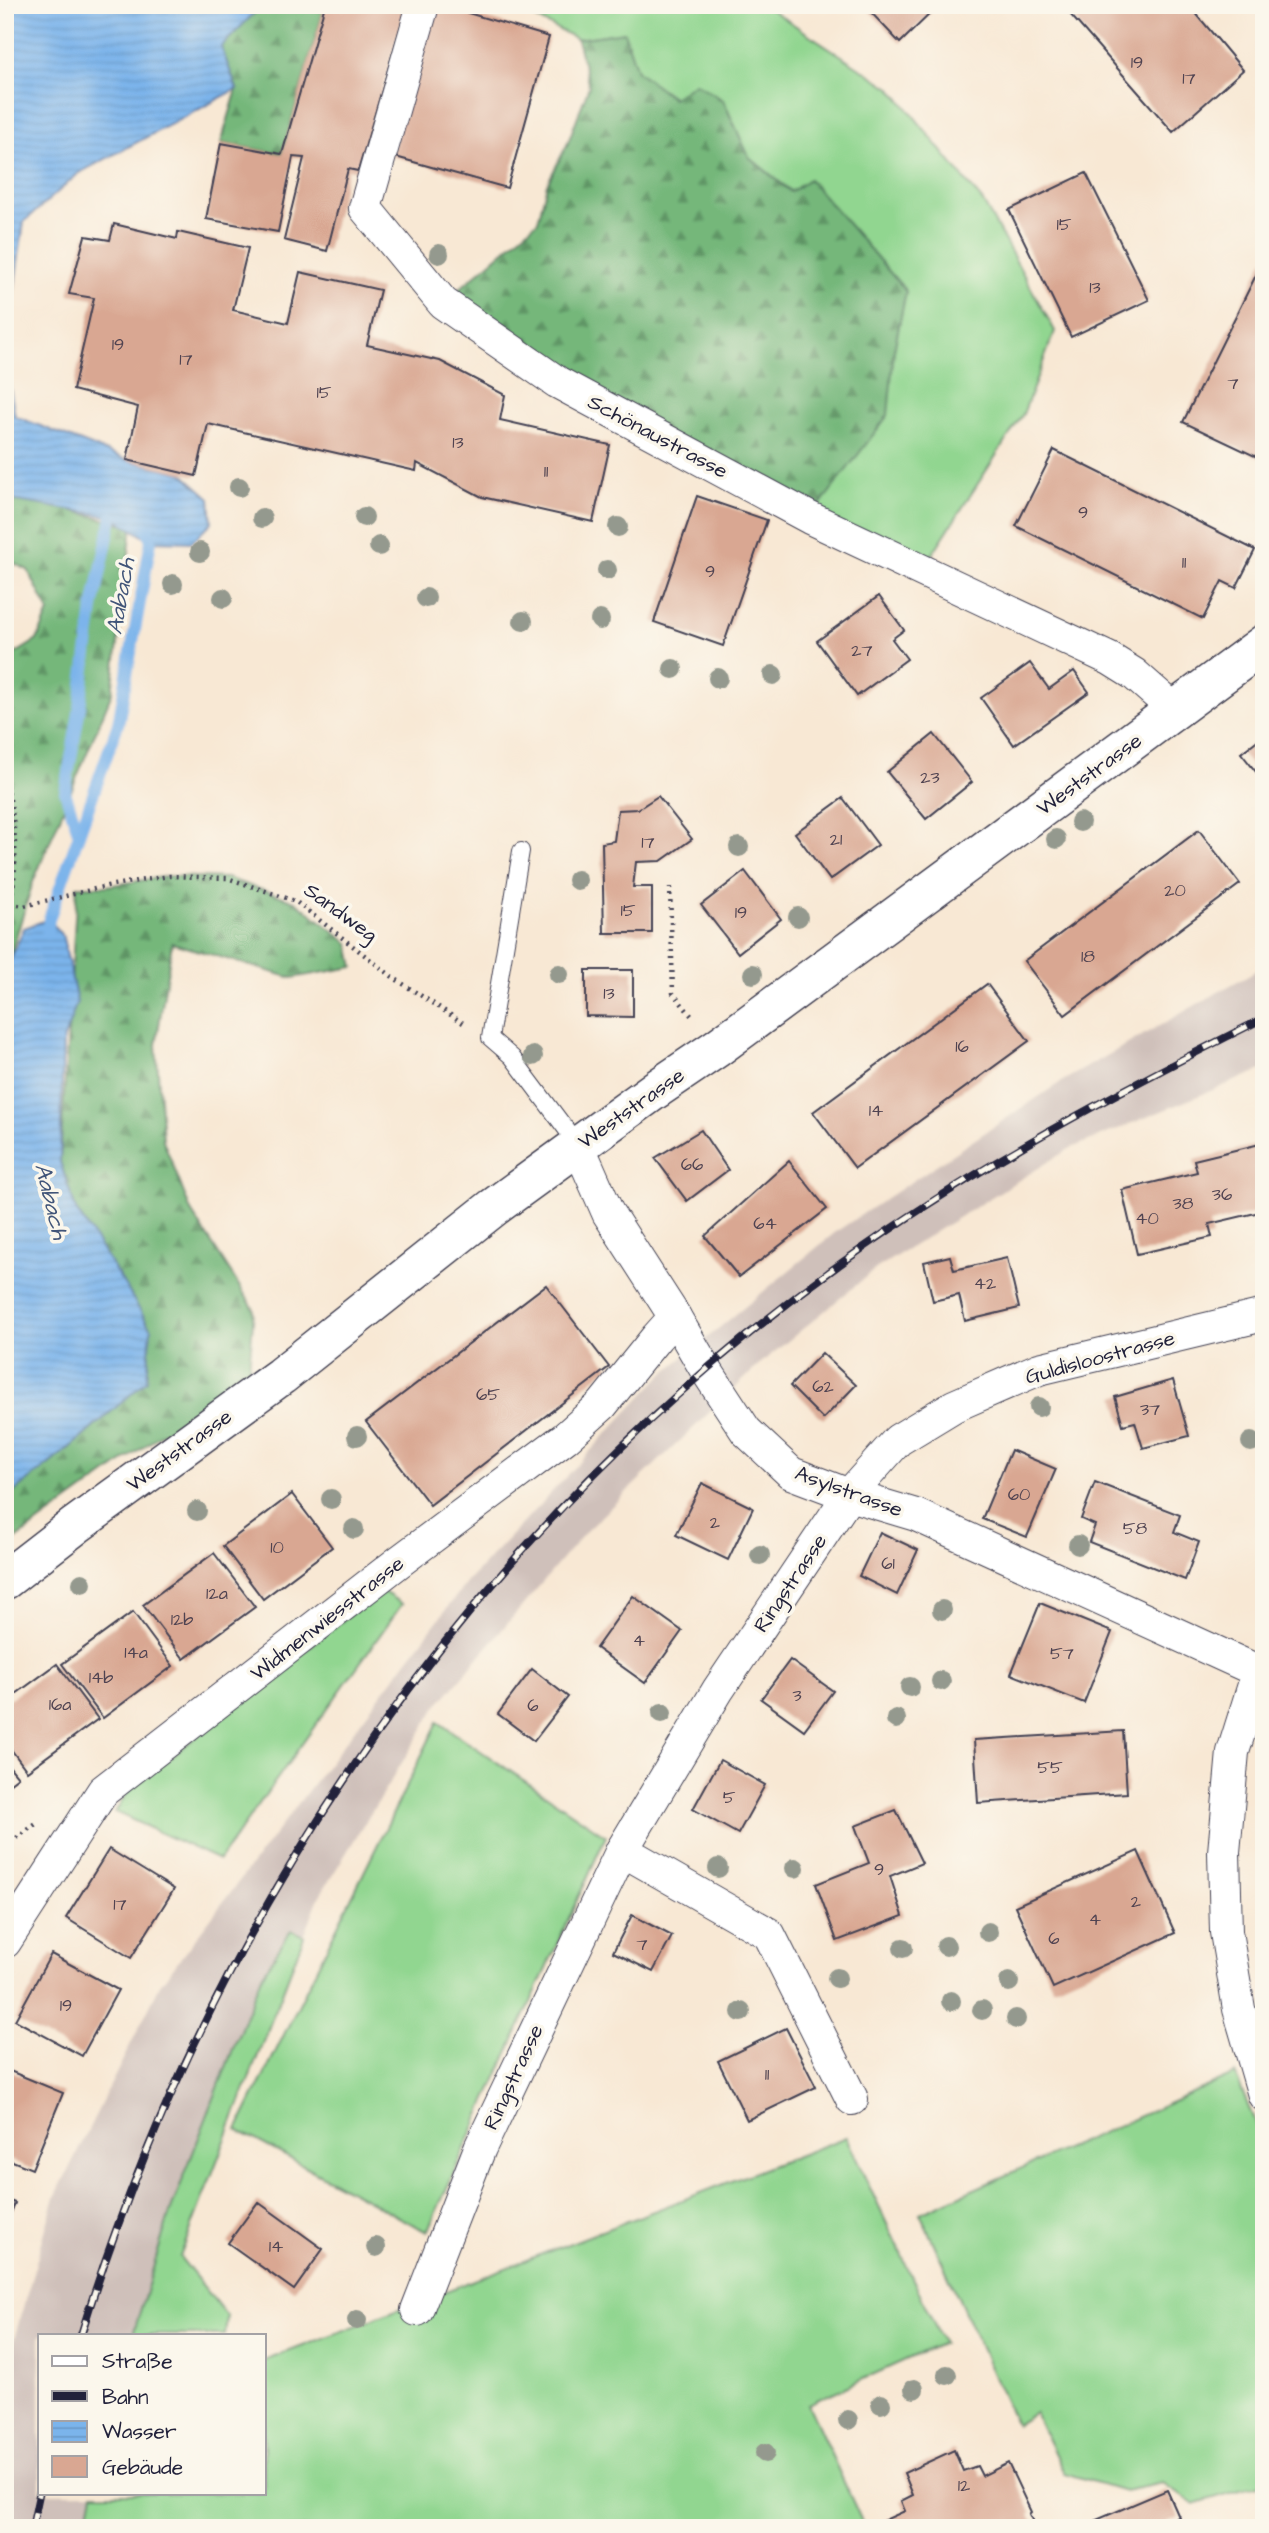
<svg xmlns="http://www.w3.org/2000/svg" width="1269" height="2533" font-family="'Architects Daughter',sans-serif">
<defs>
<pattern id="forest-firs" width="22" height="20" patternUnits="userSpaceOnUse" patternTransform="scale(1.75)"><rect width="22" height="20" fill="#74b77a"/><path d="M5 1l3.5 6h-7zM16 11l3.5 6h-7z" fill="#5f9465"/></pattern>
<pattern id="water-rules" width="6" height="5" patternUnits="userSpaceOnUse" patternTransform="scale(1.75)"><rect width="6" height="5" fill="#7bb4eb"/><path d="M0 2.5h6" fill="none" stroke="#6a9aca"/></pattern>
</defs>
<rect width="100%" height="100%" fill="#fbf7ec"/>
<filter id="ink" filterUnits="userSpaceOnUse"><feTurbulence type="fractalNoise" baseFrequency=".0143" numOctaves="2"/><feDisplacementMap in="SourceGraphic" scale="14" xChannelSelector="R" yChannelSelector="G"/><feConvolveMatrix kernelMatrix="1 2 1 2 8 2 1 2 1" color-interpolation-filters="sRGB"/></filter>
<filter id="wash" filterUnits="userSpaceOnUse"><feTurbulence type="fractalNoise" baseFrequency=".00686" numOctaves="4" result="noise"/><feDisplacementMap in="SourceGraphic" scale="28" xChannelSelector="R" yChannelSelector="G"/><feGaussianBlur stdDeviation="1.57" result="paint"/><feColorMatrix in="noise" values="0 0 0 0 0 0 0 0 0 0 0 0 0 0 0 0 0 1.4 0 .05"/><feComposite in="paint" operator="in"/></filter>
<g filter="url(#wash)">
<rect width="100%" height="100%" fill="#f8e8d4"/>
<!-- industrial -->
<path fill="#cfc0ba" d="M1264,966V1069L1069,1149L877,1268L761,1363L587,1530L437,1706L319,1897L180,2256L227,2316L225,2335H40V2493H209L203,2528H5V2370L55,2197L160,1985L467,1582L663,1374L837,1231L1061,1082Z"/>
<!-- grass -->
<g fill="#91d690" stroke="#5a7c66" stroke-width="2">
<path d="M510,5H764L892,89L983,202L1055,331L1023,414L922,570L810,518L894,350L906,291L809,179L792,192L749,157L723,100L674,98L637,71L624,32L577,39Z"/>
<path d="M381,1590L402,1604L219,1860L115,1812L128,1791Z"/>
<path d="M438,1722L606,1836L427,2232L237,2130Z"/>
<path d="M291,1930L304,1936L180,2257L227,2316L225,2335H133L169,2215L260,1979Z"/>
<path d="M1235,2074L1264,2144V2483L1194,2504L1163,2483L1124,2491L1064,2473L1035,2413L1016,2425L920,2213Z"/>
<path d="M846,2137L943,2343L808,2404L865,2528H86L93,2493H264V2361Z"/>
</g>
<!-- forest -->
<g fill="url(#forest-firs)" stroke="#4b6c5a" stroke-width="2">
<path d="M262,5H325L282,154L221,143L237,89L221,47Z"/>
<path d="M624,32L637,71L673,98L695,83L723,100L749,157L791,192L809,179L906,291L894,350L888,415L810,518L443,303L538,221L547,184L567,145L589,86L577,39Z"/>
<path d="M5,499L63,508L132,527L112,693L33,882L6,970L5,1032V660L37,640L49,612L28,570L5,559Z"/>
<path d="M169,876L227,878L295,901L349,943L354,967L292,978L172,943L156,1045L163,1140L191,1211L254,1309L249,1371L5,1547V1499L79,1440L147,1379L150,1329L126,1287L76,1210L60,1162L77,886H107Z"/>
</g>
<!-- water -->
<g fill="url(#water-rules)" stroke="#4e6b93" stroke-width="2">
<path d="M5,5H262L221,47L237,89L79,173L24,222L5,351Z"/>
<path d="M5,359L15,416L127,460L182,473L210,498L212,522L192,542L151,541L112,517L5,499Z"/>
<path d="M49,919L63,937L77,1002L63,1041L60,1162L76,1210L126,1287L151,1329L147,1380L79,1440L5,1499L6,970L24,928Z"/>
</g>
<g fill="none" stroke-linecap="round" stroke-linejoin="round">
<!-- stream -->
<g stroke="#7bb4eb" stroke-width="12">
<path d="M79,834L65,792L80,707L93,608L112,517"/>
<path d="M47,934L49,919L118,724L151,541L147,527"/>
</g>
</g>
<g id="blocks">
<!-- building -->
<g fill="#d9a792">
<path d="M325,5H407L358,171L348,169L327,251L284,240L304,158L293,157L278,232L206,219L221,143L282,154Z"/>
<path d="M429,5H441L549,37L507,188L392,156Z"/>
<path d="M864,5H939L900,43Z"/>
<path d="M1062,5H1189L1243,70L1173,132Z"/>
<path d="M1086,173L1149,300L1071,337L1009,210Z"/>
<path d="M114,224L177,239L178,232L248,248L233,310L288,323L300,272L380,290L367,345L440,361L505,395L500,420L610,445L593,522L482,497L417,463L416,471L208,424L196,476L127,460L138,407L73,390L94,298L69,294L85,236L110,240Z"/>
<path d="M1264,259V453L1261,459L1183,422Z"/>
<path d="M1054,450L1255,550L1236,588L1222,581L1203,619L1016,526Z"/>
<path d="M697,496L767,520L723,646L654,622Z"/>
<path d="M879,596L904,630L892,639L907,659L857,696L817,641Z"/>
<path d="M1030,663L1049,689L1074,671L1089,692L1014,745L981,698Z"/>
<path d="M934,734L972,782L926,819L887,772Z"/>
<path d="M1264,735V782L1241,753Z"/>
<path d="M658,796L692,839L661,861L636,862L633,887H652V933H604L602,843L614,841L618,810L638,809Z"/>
<path d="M843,798L878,845L830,880L795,833Z"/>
<path d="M1199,830L1240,884L1065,1015L1024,961Z"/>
<path d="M745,871L781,919L738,953L701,905Z"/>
<path d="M586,970H633V1017L586,1016Z"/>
<path d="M987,984L1029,1041L855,1168L813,1112Z"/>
<path d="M701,1130L728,1170L687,1201L655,1158Z"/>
<path d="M1264,1143V1211L1209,1224L1212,1237L1137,1254L1122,1190L1197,1172L1194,1160Z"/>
<path d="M789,1161L827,1209L739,1277L705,1236Z"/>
<path d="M950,1256L954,1270L1007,1258L1019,1308L965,1321L959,1295L933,1301L924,1262Z"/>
<path d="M546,1285L609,1367L430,1505L366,1422Z"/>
<path d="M822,1353L856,1385L823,1419L790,1386Z"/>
<path d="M1173,1380L1189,1436L1143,1448L1135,1422L1123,1425L1115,1397Z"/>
<path d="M1011,1450L1056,1469L1027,1537L982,1519Z"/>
<path d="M1095,1482L1180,1515L1174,1532L1199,1542L1185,1580L1089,1542L1095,1525L1081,1519Z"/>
<path d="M702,1483L753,1508L728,1560L676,1535Z"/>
<path d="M292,1494L332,1547L263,1599L223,1546Z"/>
<path d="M880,1532L918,1550L897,1595L859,1576Z"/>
<path d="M214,1553L255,1607L184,1659L143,1605Z"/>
<path d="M633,1596L682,1631L645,1683L596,1648Z"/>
<path d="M1040,1603L1112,1632L1084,1703L1011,1674Z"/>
<path d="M133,1612L173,1666L103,1718L62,1664Z"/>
<path d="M790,1660L833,1691L804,1730L761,1699Z"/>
<path d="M57,1664L98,1719L27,1771L5,1741V1702Z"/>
<path d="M532,1669L568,1697L534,1741L498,1714Z"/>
<path d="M1123,1731L1127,1793L978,1803L974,1740Z"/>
<path d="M720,1760L765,1785L738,1834L693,1809Z"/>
<path d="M5,1761L18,1777L5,1787Z"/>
<path d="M896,1810L922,1863L890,1876L903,1916L837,1941L816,1884L869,1863L855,1826Z"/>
<path d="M109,1849L174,1889L131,1958L66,1918Z"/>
<path d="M1138,1851L1175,1933L1053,1988L1015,1906Z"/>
<path d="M632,1915L672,1936L653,1972L613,1952Z"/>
<path d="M51,1954L118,1990L82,2056L15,2020Z"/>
<path d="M786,2028L816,2087L747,2120L718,2061Z"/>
<path d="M5,2069L63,2093L32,2169L5,2158Z"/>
<path d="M5,2199L15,2203L5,2227Z"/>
<path d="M258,2202L323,2249L294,2290L228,2243Z"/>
<path d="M954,2450L963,2471L977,2466L982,2476L1008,2463L1031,2512L1029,2514L1033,2522L1030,2525L1031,2528H880L878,2523L905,2511L901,2501L913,2495L904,2473Z"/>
<path d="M1167,2490L1179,2517L1154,2528H1097L1094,2521Z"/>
</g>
</g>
</g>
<g filter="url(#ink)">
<use href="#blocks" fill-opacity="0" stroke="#424052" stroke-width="2"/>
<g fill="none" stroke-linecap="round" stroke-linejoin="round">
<defs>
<path id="service" d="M521,851L490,1038L512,1057L578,1145"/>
<g id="minor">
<path d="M423,5L365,208L443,303L557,382L810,518L1110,659L1134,674L1175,710"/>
<path d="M578,1145L608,1213L675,1317L706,1370L746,1431L791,1473L849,1495L916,1515L1264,1674"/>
<path d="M1258,1672L1233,1752L1224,1852L1226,1932L1239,2009L1264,2095"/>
<path d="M622,1850L769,1934L852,2099"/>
<path d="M5,1942L103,1791L400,1561L565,1438L602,1405L657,1337L675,1317"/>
<path d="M417,2310L480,2148L622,1850L718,1690L849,1495L898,1440L954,1406L1039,1369L1264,1315"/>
</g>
<path id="secondary" d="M5,1580L76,1525L281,1376L494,1207L655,1090L717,1048L1264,644"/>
</defs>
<!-- service casing -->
<use href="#service" stroke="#424052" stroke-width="18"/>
<!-- minor casing -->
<use href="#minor" stroke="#424052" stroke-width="34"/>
<!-- secondary casing -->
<use href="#secondary" stroke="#424052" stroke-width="41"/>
<!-- path -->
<g stroke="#424052" stroke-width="4.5" stroke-dasharray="2 5" stroke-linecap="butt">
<path d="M5,779C16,814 21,883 5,916"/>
<path d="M670,887L673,993L694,1019"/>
<path d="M11,904L24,906L107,886L169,876L227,878L295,901L394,978L463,1023"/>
<path d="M5,1846L39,1822"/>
</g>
<!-- service -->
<use href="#service" stroke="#fff" stroke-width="16"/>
<!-- minor -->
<use href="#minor" stroke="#fff" stroke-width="32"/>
<!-- secondary -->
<use href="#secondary" stroke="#fff" stroke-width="38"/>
<defs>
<g id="rail">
<path d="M81,2335C212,1908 479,1523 843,1262C975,1167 1118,1091 1264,1018"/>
<path d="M32,2528L40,2490"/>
</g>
</defs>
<!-- rail casing -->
<use href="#rail" stroke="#22223b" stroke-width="8"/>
<!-- rail -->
<use href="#rail" stroke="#fbf7ec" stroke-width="5" stroke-dasharray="16" stroke-linecap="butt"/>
</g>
<!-- trees -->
<g fill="#94998e">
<circle cx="439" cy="254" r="10"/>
<circle cx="239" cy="487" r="10"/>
<circle cx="364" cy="517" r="10"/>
<circle cx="262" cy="518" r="10"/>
<circle cx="618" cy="527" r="10"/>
<circle cx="379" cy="546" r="10"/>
<circle cx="200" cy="552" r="10"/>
<circle cx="607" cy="570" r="10"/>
<circle cx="173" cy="584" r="10"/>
<circle cx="223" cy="598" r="10"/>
<circle cx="426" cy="598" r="10"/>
<circle cx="600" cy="620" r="10"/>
<circle cx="523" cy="621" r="10"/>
<circle cx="673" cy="669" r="10"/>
<circle cx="773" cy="675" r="10"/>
<circle cx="718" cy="678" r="10"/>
<circle cx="1080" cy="822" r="10"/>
<circle cx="1056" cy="839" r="10"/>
<circle cx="739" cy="847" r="10"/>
<circle cx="577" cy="880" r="10"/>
<circle cx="798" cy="917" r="10"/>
<circle cx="559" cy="974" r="10"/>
<circle cx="753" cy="974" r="10"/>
<circle cx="533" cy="1056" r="10"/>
<circle cx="1039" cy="1407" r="10"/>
<circle cx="357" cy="1436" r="10"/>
<circle cx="1251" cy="1442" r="10"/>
<circle cx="331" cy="1499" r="10"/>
<circle cx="197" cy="1511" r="10"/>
<circle cx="354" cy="1529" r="10"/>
<circle cx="1078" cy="1545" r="10"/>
<circle cx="760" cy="1555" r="10"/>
<circle cx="82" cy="1583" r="10"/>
<circle cx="942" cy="1610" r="10"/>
<circle cx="941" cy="1681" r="10"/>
<circle cx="910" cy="1687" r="10"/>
<circle cx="662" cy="1713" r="10"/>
<circle cx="896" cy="1719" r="10"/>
<circle cx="718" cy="1868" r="10"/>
<circle cx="795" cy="1868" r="10"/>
<circle cx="988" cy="1932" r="10"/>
<circle cx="946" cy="1946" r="10"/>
<circle cx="903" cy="1948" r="10"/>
<circle cx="837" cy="1978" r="10"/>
<circle cx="1009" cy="1982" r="10"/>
<circle cx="951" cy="2001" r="10"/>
<circle cx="982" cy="2010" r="10"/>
<circle cx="741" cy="2012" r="10"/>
<circle cx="1016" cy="2019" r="10"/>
<circle cx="376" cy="2247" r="10"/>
<circle cx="357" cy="2320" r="10"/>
<circle cx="947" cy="2375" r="10"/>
<circle cx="914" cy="2389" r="10"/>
<circle cx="881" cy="2404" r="10"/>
<circle cx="848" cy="2420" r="10"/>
<circle cx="765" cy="2453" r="10"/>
</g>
</g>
<g text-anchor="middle" stroke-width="7" stroke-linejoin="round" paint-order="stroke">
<!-- number labels -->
<g font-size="18" fill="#504351">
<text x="1137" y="68">19</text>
<text x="1189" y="84">17</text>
<text x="1064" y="230">15</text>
<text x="1095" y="293">13</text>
<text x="118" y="350">19</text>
<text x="186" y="365">17</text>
<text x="1233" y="389">7</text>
<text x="324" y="398">15</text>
<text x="458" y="448">13</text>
<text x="546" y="477">11</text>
<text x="1083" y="518">9</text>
<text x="1184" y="568">11</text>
<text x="710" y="577">9</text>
<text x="862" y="656">27</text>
<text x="930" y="783">23</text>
<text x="836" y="845">21</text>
<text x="648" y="848">17</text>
<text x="1175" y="896">20</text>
<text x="628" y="916">15</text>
<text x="741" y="918">19</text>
<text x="1088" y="962">18</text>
<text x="609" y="999">13</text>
<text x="962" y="1052">16</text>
<text x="876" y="1116">14</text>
<text x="692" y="1170">66</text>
<text x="1222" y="1200">36</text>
<text x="1183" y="1209">38</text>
<text x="1147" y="1224">40</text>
<text x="765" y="1229">64</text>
<text x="985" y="1289">42</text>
<text x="823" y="1392">62</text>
<text x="488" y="1400">65</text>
<text x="1150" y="1415">37</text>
<text x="1019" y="1500">60</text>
<text x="715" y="1528">2</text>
<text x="1135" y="1534">58</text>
<text x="277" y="1553">10</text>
<text x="888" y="1569">61</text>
<text x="217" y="1599">12a</text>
<text x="182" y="1625">12b</text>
<text x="639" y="1646">4</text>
<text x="136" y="1658">14a</text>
<text x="1062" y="1659">57</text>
<text x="101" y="1683">14b</text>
<text x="797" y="1701">3</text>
<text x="60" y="1710">16a</text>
<text x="533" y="1711">6</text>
<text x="1050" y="1773">55</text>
<text x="729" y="1803">5</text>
<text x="879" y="1875">9</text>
<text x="1136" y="1907">2</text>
<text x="120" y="1910">17</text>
<text x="1095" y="1925">4</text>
<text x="1054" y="1944">6</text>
<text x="642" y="1950">7</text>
<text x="66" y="2011">19</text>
<text x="767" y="2080">11</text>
<text x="276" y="2252">14</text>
<text x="964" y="2491">12</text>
</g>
<!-- street labels -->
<g font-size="21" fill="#22223b" stroke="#fbf7ec">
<text transform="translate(658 436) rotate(28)" y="7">Schönaustrasse</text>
<text transform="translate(1089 774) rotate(-36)" y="7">Weststrasse</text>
<text transform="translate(341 912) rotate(36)" y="7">Sandweg</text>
<text transform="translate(631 1108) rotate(-35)" y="7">Weststrasse</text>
<text transform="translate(1100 1357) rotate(-15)" y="7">Guldisloostrasse</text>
<text transform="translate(179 1450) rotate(-36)" y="7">Weststrasse</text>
<text transform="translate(849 1491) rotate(20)" y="7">Asylstrasse</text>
<text transform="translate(790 1583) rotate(-56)" y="7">Ringstrasse</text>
<text transform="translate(327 1618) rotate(-38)" y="7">Widmenwiesstrasse</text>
<text transform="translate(513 2077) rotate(-65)" y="7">Ringstrasse</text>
</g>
<!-- water labels -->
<g font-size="23" font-style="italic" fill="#415579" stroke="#fbf7ec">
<text transform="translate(120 596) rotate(-80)" y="8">Aabach</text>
<text transform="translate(52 1201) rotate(76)" y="8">Aabach</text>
</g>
</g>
<!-- margin -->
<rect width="1269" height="2533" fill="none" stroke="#fbf7ec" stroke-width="28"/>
<!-- legend -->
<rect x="38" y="2334" width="228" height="161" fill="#fbf7ec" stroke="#a4a2a5" stroke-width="2"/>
<rect x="52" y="2356" width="35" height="10" fill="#ffffff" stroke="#a4a2a5" stroke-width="2"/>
<text x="102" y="2368" font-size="21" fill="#22223b">Straße</text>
<rect x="52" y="2391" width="35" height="10" fill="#22223b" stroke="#a4a2a5" stroke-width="2"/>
<text x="102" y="2404" font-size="21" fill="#22223b">Bahn</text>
<rect x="52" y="2421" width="35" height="21" fill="url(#water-rules)" stroke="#a4a2a5" stroke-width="2"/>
<text x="102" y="2438" font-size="21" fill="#22223b">Wasser</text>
<rect x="52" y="2456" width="35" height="21" fill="#d9a792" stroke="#a4a2a5" stroke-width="2"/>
<text x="102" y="2474" font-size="21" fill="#22223b">Gebäude</text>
</svg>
